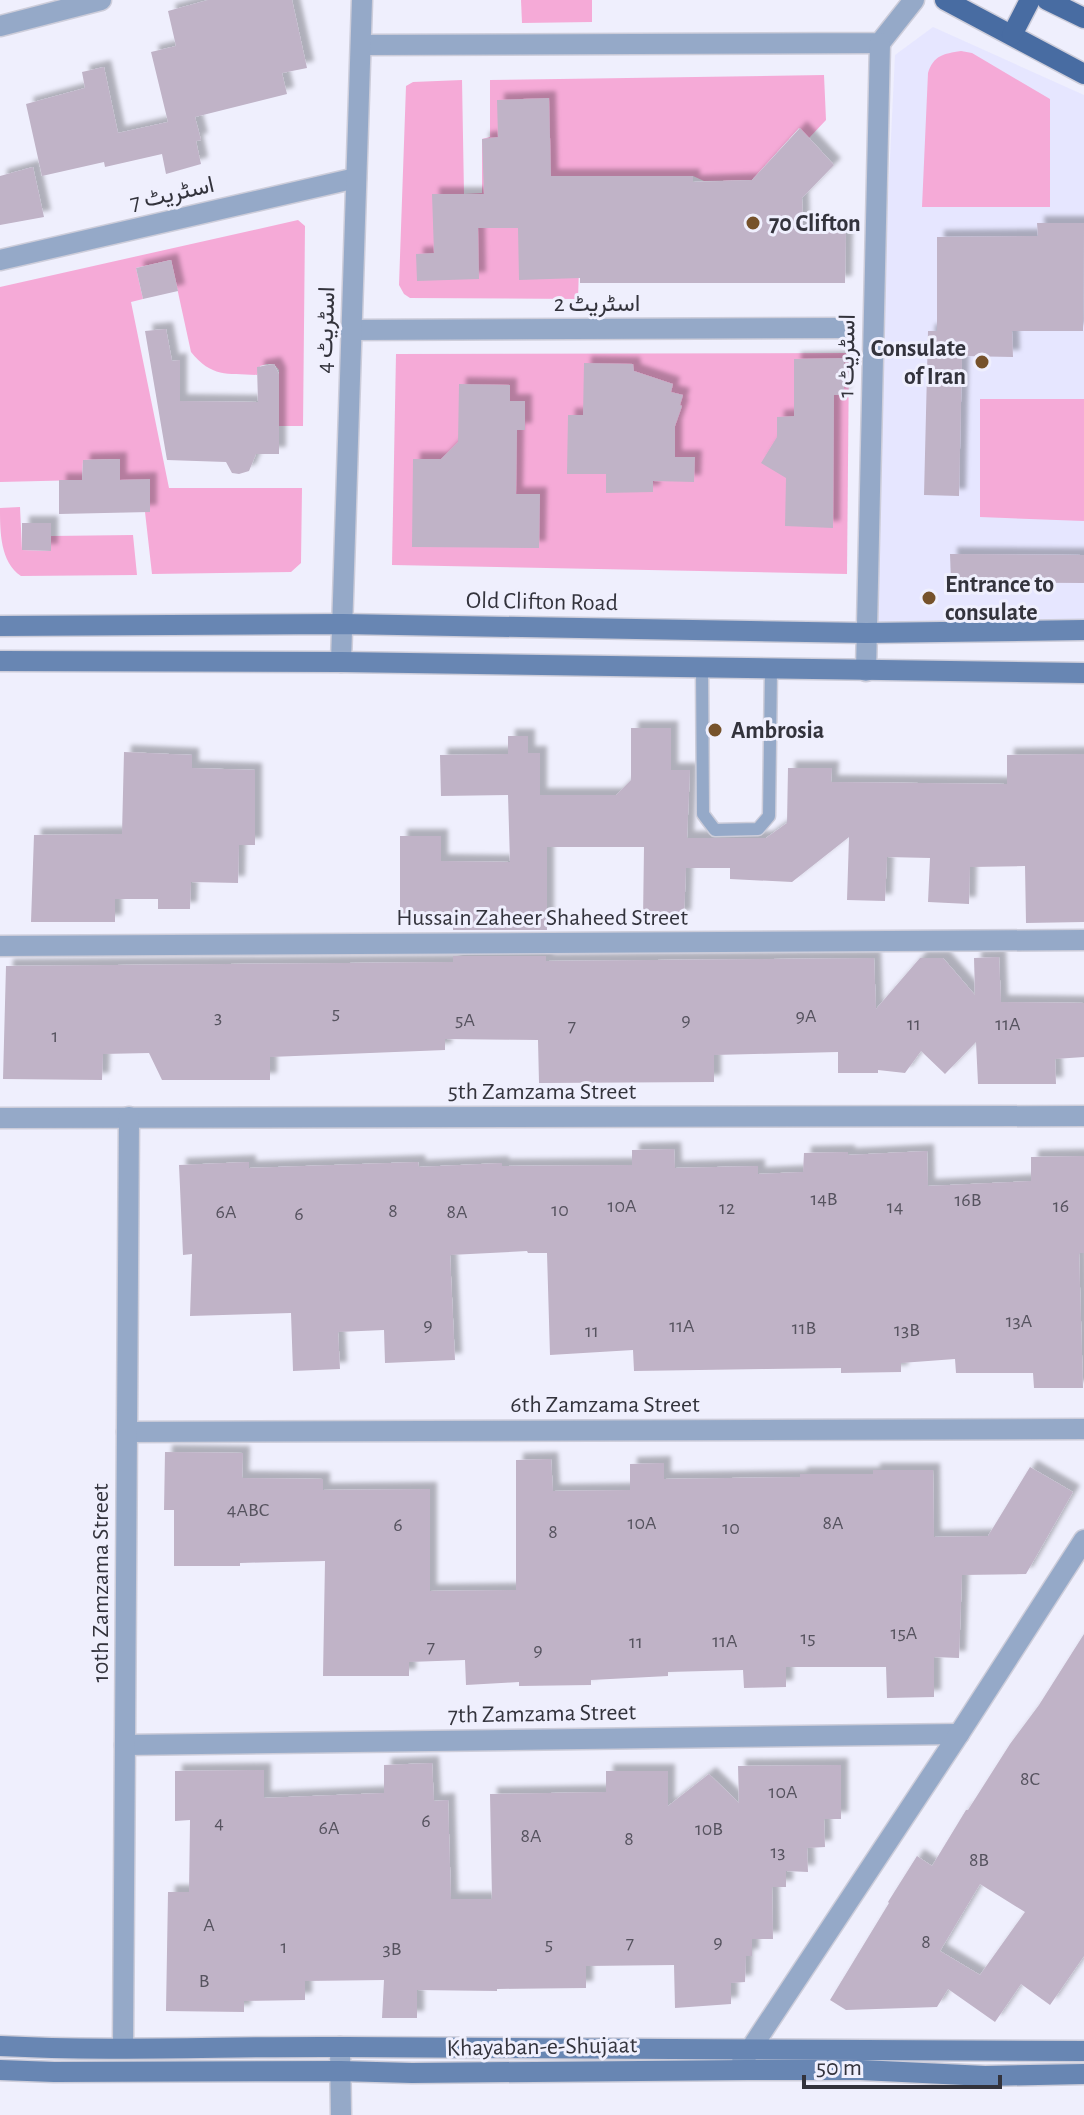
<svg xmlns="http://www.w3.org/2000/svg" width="1084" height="2115" font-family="'Alegreya Sans',Vazirmatn,sans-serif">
<defs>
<filter id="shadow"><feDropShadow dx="7" dy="-7" stdDeviation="2" flood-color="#0004"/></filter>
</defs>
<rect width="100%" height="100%" fill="#efeffd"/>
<!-- built -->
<path fill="#e6e6ff" d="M933,27L1084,95V630L867,633L895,55Z"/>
<!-- green -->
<g fill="#f5aad7">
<path d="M521,0H592V22L522,23Z"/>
<path d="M961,51L972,53L1050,99V207H922L928,73C934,55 943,54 961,51Z"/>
<path d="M824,75L826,120L809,138L799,128L752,180L704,181L693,176H582L578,299L410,298L404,294L399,285L406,86L413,82L462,80L464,194L482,193V139L490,137V80Z"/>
<path d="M298,220L305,226L303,426H279V370L274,364H267L260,366L257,375C227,373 212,378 191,352L171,260L136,268L143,299L131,302L169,488H302L301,563L291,572L152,574L145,512H150V480H120V459L83,460L82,480L0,482V287Z"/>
<path d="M849,353L847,574L392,565L396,354Z"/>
<path d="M980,399H1084V521L980,517Z"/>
<path d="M20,507L22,550L51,551V536L133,535L137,575L21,576C0,562 0,531 0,508Z"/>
</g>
<!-- building -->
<g fill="#c0b3c7" fill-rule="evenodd" filter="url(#shadow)">
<path d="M208,0H292L307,68L282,73L287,94L195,117L201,140L196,141L201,164L166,174L162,154L105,167L104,162L42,176L26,104L85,88L82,72L104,67L118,133L168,122L151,52L176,46L168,11Z"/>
<path d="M549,98L551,176H693V182L752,180L800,128L834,165L802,198L803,228H846L845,283H580V278L519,280L518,228H478L479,279L417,281L416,254L434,253L432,194H484L482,139L498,137L497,100Z"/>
<path d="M33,167L44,217L0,225V176Z"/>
<path d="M1037,223H1084L1083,331H1012L1013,357L962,356L959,496L924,495L928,331H937V237L1038,236Z"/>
<path d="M171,260L178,291L143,299L136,268Z"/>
<path d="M166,329L172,361L180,360V401L258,402L257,367L274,364L279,374V454H256L249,471L239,474L232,473L226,462L167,460L145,331Z"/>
<path d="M844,358V395H834L833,528L785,526L786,478L761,463L777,437V417L794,416V359Z"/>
<path d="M584,363L633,364L634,371L673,384L671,392L683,395L680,405L682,406L675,426V457H695L694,482L653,481V492L606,493V474H567L568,415H583Z"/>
<path d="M459,384L510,385V401H525V430H517L516,494H540L539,548L412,547L413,459H441L458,442Z"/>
<path d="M120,459V480L150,479V512L59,514V480H82L83,460Z"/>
<path d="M22,523H51V551L22,550Z"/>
<path d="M950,554L1084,555V583L951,582Z"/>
<path d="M631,728H671V770H690L687,838H766L787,823L788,768H832L831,782L1007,784V755L1084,754V922L1026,923L1025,866L970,867L969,904L928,902L930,858L887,857L885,901L847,900L849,837L792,882L730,879V868H686L684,917L643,919L644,847H547V930H453V917L400,916V836H441V861L510,862L508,795L441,796L440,755L508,754V736H528V753H540V795H616L631,780Z"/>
<path d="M124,752L192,755V768L255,770V845H239L238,883L191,882L190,909H158V899H115V922H31L34,835L122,834Z"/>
<path d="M453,956H546V961L874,958L876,1009L920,958H943L975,995L974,958L999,957L1001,1002L1084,1003V1057L1055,1059L1056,1084H978L976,1042L945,1074L921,1051L905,1073L878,1070V1073H838V1052L714,1055V1082L539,1083L538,1040L445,1039V1050L270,1057V1080H162L149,1053L103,1054L102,1080L3,1079L6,966L453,962Z"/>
<path d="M674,1149L675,1168L758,1166V1174L803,1172L804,1153L848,1152V1155L927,1151L928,1186L1031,1181V1157L1084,1156V1253H1079L1083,1388H1034L1033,1373H956L955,1359L901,1363V1372L841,1373V1368L634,1371L633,1350L550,1355L547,1253H528L527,1251L450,1255L455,1360L385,1363L384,1330L338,1332L340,1369L293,1371L291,1313L190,1316L192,1254L183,1255L179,1165L249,1162V1168L418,1162L419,1167L502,1163V1166L632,1165V1150Z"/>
<path d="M165,1452L243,1453L242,1478L323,1479V1490L430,1489V1591L516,1590V1460L551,1459L553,1491L630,1490V1464L664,1463V1479L800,1477V1474H873V1470H933L934,1537L988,1536L1030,1467L1073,1492L1026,1574L962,1575L959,1658L934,1657V1697L887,1698L886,1667H786V1687L744,1688L743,1670L668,1672V1676L591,1680V1685L519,1686V1682L466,1685L465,1660L409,1662V1676H323L325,1561L240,1563V1566H174V1510H164Z"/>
<path d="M1084,1634V1956L1050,2005L1021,1984L995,2022L948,1989L937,2007L846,2010L830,2000L889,1903L888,1902L917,1856L932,1866L966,1810H968L1010,1744L1039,1705ZM980,1884L1025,1912L980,1975L940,1951Z"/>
<path d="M432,1763L434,1801L448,1800L451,1899H492L490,1794L606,1792V1771H668V1806L709,1774L739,1803L738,1766L841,1765V1819H824L825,1847L807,1848L808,1872L786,1871V1887H772L773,1939H752V1956H746L745,1982L731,1983V2004L675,2008L674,1965L586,1966V1988L497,1989V1991L417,1990V2018H382L384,1980L305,1981V2000L244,2001V2012L166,2011L168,1892H189L190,1820L175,1821V1771L264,1770V1798L384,1793V1765Z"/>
</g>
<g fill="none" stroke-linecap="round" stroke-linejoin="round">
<defs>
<path id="lane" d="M702,668L703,814L715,830L758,829L769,816L771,669"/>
<g id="street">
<path d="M0,26L101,0"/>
<path d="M362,45L880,43L914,0"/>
<path d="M0,260L356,178"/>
<path d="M350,330L843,328"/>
<path d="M341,662L362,0"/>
<path d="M866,671L880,43"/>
<path d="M0,946L1084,940"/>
<path d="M0,1118L1084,1116"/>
<path d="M127,1432L1084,1429"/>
<path d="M125,1745L959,1734"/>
<path d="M340,2047L341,2115"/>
<path d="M123,2048L129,1117"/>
<path d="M742,2062L959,1734L1084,1540"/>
</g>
<g id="secondary">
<path d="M0,626L342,624L866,633L1084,630"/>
<path d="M0,661L341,662L1084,673"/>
<path d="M0,2046C115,2052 230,2046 345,2047C591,2048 838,2051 1084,2051"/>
<path d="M0,2070L54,2072L340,2071L412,2073L747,2070H861L985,2076L1084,2074"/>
</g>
<g id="primary">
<path d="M945,0L1084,74"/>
<path d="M1047,0L1084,18"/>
<path d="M1012,35L1030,0"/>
</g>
</defs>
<!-- lane casing -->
<use href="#lane" stroke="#cdcdda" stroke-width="15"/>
<!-- street casing -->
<use href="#street" stroke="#cdcdda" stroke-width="23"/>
<!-- secondary casing -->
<use href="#secondary" stroke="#cdcdda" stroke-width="23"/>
<!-- primary casing -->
<use href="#primary" stroke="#cdcdda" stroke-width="23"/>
<!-- lane -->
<use href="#lane" stroke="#95a9c8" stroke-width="12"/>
<!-- street -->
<use href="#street" stroke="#95a9c8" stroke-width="20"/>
<!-- secondary -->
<use href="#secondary" stroke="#6886b3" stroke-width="20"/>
<!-- primary -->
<use href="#primary" stroke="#486ca2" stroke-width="20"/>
</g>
<!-- markers -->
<g fill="#76522b" stroke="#efeffd" stroke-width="3">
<circle cx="753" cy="223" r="8"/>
<circle cx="982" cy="362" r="8"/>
<circle cx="929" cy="598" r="8"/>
<circle cx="715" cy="730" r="8"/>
</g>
<g text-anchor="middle" stroke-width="6" stroke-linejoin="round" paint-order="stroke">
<!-- number labels -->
<g font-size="20" fill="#56535f">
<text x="336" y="1019">5</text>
<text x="806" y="1022">9A</text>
<text x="218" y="1023">3</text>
<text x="465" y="1026">5A</text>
<text x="686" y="1026">9</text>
<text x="914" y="1030">11</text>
<text x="1008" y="1030">11A</text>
<text x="572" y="1032">7</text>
<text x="55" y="1042">1</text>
<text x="824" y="1205">14B</text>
<text x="968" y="1206">16B</text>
<text x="622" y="1212">10A</text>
<text x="1061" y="1212">16</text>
<text x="895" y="1213">14</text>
<text x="727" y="1214">12</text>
<text x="560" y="1216">10</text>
<text x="393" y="1217">8</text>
<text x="226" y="1218">6A</text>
<text x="457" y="1218">8A</text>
<text x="299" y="1220">6</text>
<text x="1019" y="1327">13A</text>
<text x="428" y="1331">9</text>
<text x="682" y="1332">11A</text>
<text x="804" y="1334">11B</text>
<text x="907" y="1336">13B</text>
<text x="592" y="1337">11</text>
<text x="248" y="1516">4ABC</text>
<text x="642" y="1529">10A</text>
<text x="833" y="1529">8A</text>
<text x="398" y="1531">6</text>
<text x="731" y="1534">10</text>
<text x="553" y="1538">8</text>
<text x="904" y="1639">15A</text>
<text x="808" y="1644">15</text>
<text x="725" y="1647">11A</text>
<text x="636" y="1648">11</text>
<text x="431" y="1653">7</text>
<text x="538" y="1656">9</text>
<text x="1030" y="1785">8C</text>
<text x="783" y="1798">10A</text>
<text x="426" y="1827">6</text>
<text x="219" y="1829">4</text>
<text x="329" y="1834">6A</text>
<text x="709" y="1835">10B</text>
<text x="531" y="1842">8A</text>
<text x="629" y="1845">8</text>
<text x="778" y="1858">13</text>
<text x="979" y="1866">8B</text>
<text x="209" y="1931">A</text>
<text x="718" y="1948">9</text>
<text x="926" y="1948">8</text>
<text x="630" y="1949">7</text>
<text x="549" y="1950">5</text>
<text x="284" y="1953">1</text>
<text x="392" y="1955">3B</text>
<text x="204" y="1987">B</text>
</g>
<!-- street labels -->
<g font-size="24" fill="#33333c" stroke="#efeffd">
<text transform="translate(172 193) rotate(-13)" y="8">اسٹریٹ 7</text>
<text x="597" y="311">اسٹریٹ 2</text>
<text transform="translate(325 330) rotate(-88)" y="8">اسٹریٹ 4</text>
<text transform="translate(846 356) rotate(-89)" y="8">اسٹریٹ 1</text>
<text transform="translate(542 601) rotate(1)" y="8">Old Clifton Road</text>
<text x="542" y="925">Hussain Zaheer Shaheed Street</text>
<text x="542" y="1099">5th Zamzama Street</text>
<text x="605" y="1412">6th Zamzama Street</text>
<text transform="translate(100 1583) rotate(-90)" y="8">10th Zamzama Street</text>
<text transform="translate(542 1713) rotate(-1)" y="8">7th Zamzama Street</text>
<text transform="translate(542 2046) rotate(-1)" y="8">Khayaban-e-Shujaat</text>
</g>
<!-- poi labels -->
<g font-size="24" font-weight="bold" fill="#33333c" stroke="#efeffd" text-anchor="start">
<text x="769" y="231">70 Clifton</text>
<text x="966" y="356" text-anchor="end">Consulate<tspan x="966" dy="28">of Iran</tspan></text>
<text x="945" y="592">Entrance to<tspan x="945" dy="28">consulate</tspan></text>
<text x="731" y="738">Ambrosia</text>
</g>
</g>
<!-- scale -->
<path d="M804 2075v12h196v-12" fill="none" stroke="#33333c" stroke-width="4"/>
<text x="816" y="2075" font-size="24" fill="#33333c" stroke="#efeffd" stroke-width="6" paint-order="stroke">50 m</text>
</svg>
